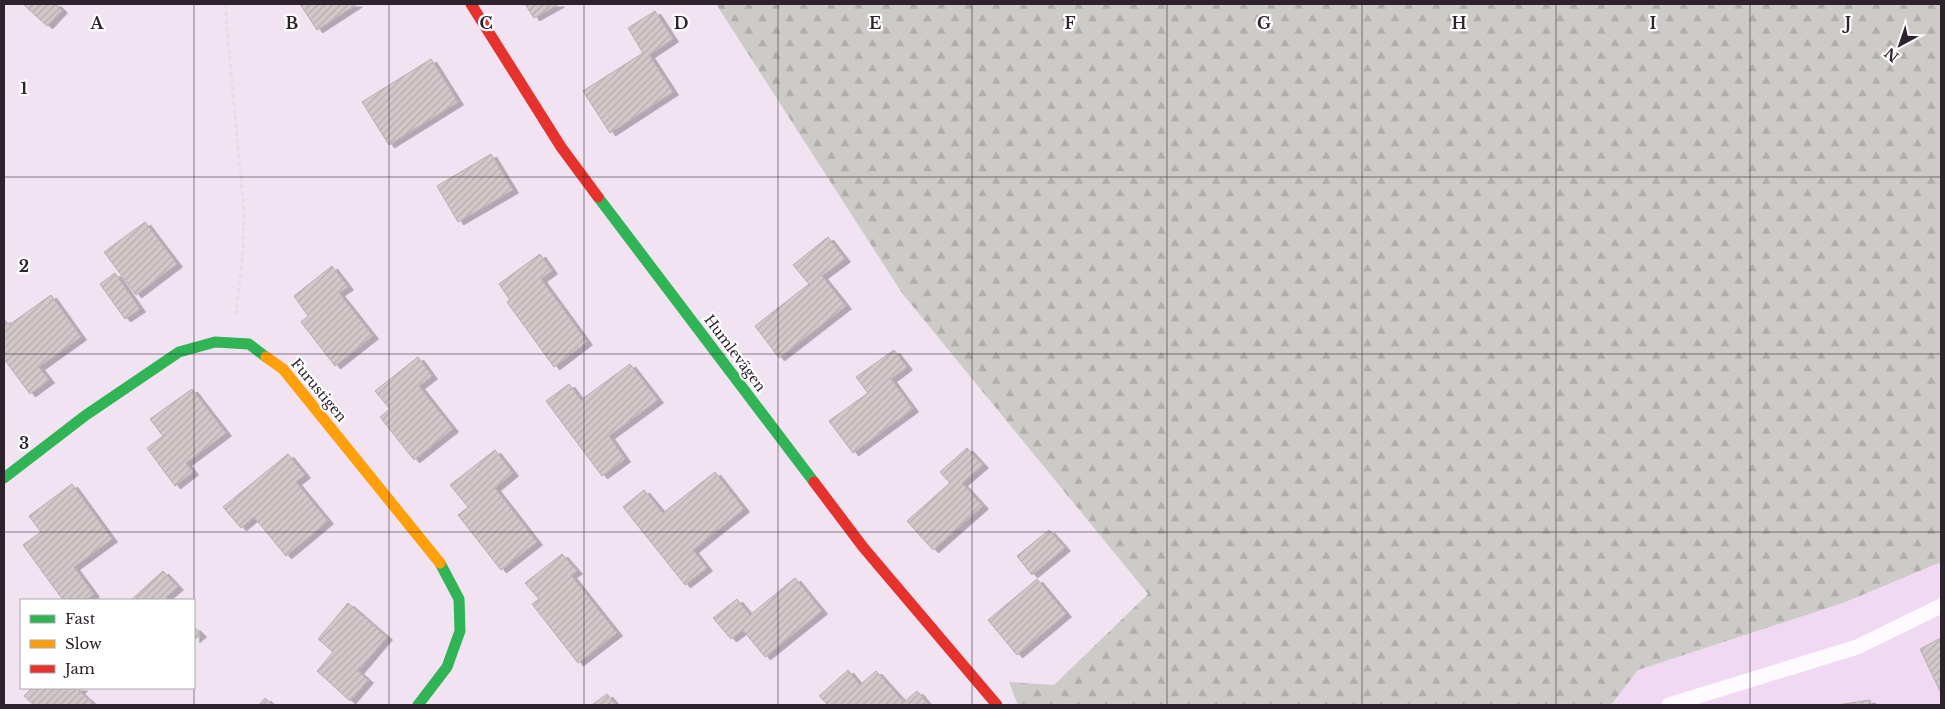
<svg xmlns="http://www.w3.org/2000/svg" width="1945" height="709" font-family="'Libre Baskerville',serif">
<defs>
<pattern id="forest-firs" width="22" height="20" patternUnits="userSpaceOnUse" patternTransform="scale(1.25)"><rect width="22" height="20" fill="#cdcbc7"/><path d="M5 1l3.5 6h-7zM16 11l3.5 6h-7z" fill="#b0aeab"/></pattern>
<pattern id="building-hatch" width="6" height="6" patternUnits="userSpaceOnUse" patternTransform="scale(1.25)"><rect width="6" height="6" fill="#d3c8ca"/><path d="M-1 1l2-2M0 6l6-6M5 7l2-2" fill="none" stroke="#b5acae"/></pattern>
<filter id="shadow"><feDropShadow dx="5.5" dy="3" stdDeviation="0" flood-color="#0004"/></filter>
</defs>
<rect width="100%" height="100%" fill="#f2e3f3"/>
<!-- built -->
<path fill="#f1d9f3" d="M1941,562V705H1611L1638,670L1843,603Z"/>
<!-- forest -->
<path fill="url(#forest-firs)" d="M716,4H1941V562L1843,603L1638,670L1611,705H1018L1009,682L1054,685L1148,594L902,293Z"/>
<!-- building -->
<g fill="url(#building-hatch)" stroke="#b8adaf" filter="url(#shadow)">
<path d="M23,4H56L62,10L47,26Z"/>
<path d="M300,4H357L317,30Z"/>
<path d="M525,4H559L534,18Z"/>
<path d="M655,11L673,39L649,55L673,92L610,133L583,91L643,53L628,28Z"/>
<path d="M431,59L458,102L389,145L362,102Z"/>
<path d="M491,154L513,190L458,222L437,186Z"/>
<path d="M145,222L177,264L136,295L104,252Z"/>
<path d="M828,237L845,259L822,276L846,306L779,358L755,326L809,284L793,265Z"/>
<path d="M540,254L552,271L541,279L587,342L554,367L507,302L510,300L499,284Z"/>
<path d="M332,266L348,287L339,293L373,336L335,366L301,322L308,316L294,296Z"/>
<path d="M115,273L140,309L125,319L100,284Z"/>
<path d="M51,295L81,337L39,367L49,380L30,394L4,359V319L9,325Z"/>
<path d="M894,350L907,367L891,379L913,409L853,453L829,421L868,393L856,377Z"/>
<path d="M418,357L432,376L419,386L453,429L414,460L380,417L390,409L375,391Z"/>
<path d="M630,364L658,400L609,436L625,459L602,476L546,401L569,384L581,400Z"/>
<path d="M192,389L226,433L186,463L193,472L175,486L147,448L163,436L150,419Z"/>
<path d="M967,448L983,465L962,483L983,506L933,550L907,521L950,483L940,472Z"/>
<path d="M495,450L513,473L495,488L537,542L501,570L458,515L468,507L450,485Z"/>
<path d="M288,454L305,475L296,482L328,521L286,556L254,517L241,528L223,507Z"/>
<path d="M715,472L744,509L693,550L707,568L685,585L623,507L644,490L663,513Z"/>
<path d="M72,484L112,539L74,567L94,594L86,600H63L23,545L41,532L29,516Z"/>
<path d="M1049,530L1065,548L1032,575L1017,556Z"/>
<path d="M562,554L577,571L571,575L617,633L578,663L532,604L539,599L525,583Z"/>
<path d="M163,571L178,587L166,597L169,600H131Z"/>
<path d="M795,578L822,611L765,657L743,630L731,639L713,618L737,599L750,615Z"/>
<path d="M1037,579L1066,614L1017,655L988,620Z"/>
<path d="M348,603L387,637L358,671L368,680L350,701L317,671L333,652L318,639Z"/>
<path d="M194,627L201,634L194,640Z"/>
<path d="M1941,638V693L1920,649Z"/>
<path d="M848,670L860,685L876,671L904,702L917,691L929,705H828L819,696Z"/>
<path d="M32,688H82L79,691L95,705H34L24,696Z"/>
<path d="M607,694L616,705H592Z"/>
<path d="M265,698L273,705H259Z"/>
<path d="M1870,700L1871,705H1837Z"/>
</g>
<g fill="none" stroke-linecap="round" stroke-linejoin="round">
<!-- path -->
<path stroke="#e3dee3" stroke-width="3" stroke-dasharray="5 2.5" stroke-linecap="butt" d="M226,4V18L244,212L243,252L236,314"/>
<!-- lane -->
<path stroke="#fdfbfd" stroke-width="15" d="M1669,705L1857,647L1941,606"/>
<!-- fast -->
<g stroke="#30b455" stroke-width="11">
<path d="M598,197L814,482"/>
<path d="M4,478L86,415L179,352L215,342L249,344L266,357"/>
<path d="M418,705L447,667L460,631L459,599L440,563"/>
</g>
<!-- slow -->
<path stroke="#ff9f0a" stroke-width="11" d="M266,357L283,369L440,563"/>
<!-- jam -->
<g stroke="#e5322d" stroke-width="11">
<path d="M471,4L561,147L598,197"/>
<path d="M814,482L863,547L997,705"/>
</g>
</g>
<!-- grid -->
<path fill="none" stroke="#2d232d" stroke-width="1" stroke-opacity="0.55" d="M194,4V705M389,4V705M584,4V705M778,4V705M972,4V705M1167,4V705M1362,4V705M1556,4V705M1750,4V705M4,177H1941M4,354H1941M4,532H1941"/>
<g text-anchor="middle" stroke-width="4.5" stroke-linejoin="round" paint-order="stroke">
<!-- street labels -->
<g font-size="14" fill="#2d232d" stroke="#fff">
<text transform="translate(735 353) rotate(53)" y="5">Humlevägen</text>
<text transform="translate(319 390) rotate(50)" y="5">Furustigen</text>
</g>
</g>
<g font-size="16" text-anchor="middle" font-weight="bold" fill="#2d232d" stroke="#fff" stroke-width="4.5" stroke-linejoin="round" paint-order="stroke">
<text x="97" y="29">A</text>
<text x="292" y="29">B</text>
<text x="486" y="29">C</text>
<text x="681" y="29">D</text>
<text x="875" y="29">E</text>
<text x="1070" y="29">F</text>
<text x="1264" y="29">G</text>
<text x="1459" y="29">H</text>
<text x="1653" y="29">I</text>
<text x="1848" y="29">J</text>
<text x="24" y="94">1</text>
<text x="24" y="272">2</text>
<text x="24" y="449">3</text>
</g>
<!-- border -->
<rect width="1945" height="709" fill="none" stroke="#2d232d" stroke-width="10"/>
<!-- legend -->
<rect x="20" y="599" width="175" height="90" fill="#ffffff" stroke="#aba7ab"/>
<rect x="30" y="615" width="25" height="8" fill="#30b455" stroke="#aba7ab"/>
<text x="65" y="624" font-size="15" fill="#2d232d">Fast</text>
<rect x="30" y="640" width="25" height="8" fill="#ff9f0a" stroke="#aba7ab"/>
<text x="65" y="649" font-size="15" fill="#2d232d">Slow</text>
<rect x="30" y="665" width="25" height="8" fill="#e5322d" stroke="#aba7ab"/>
<text x="65" y="674" font-size="15" fill="#2d232d">Jam</text>
<!-- north arrow -->
<g transform="translate(1900 45) rotate(220)" stroke="#ffffff" stroke-width="4" paint-order="stroke">
<path d="M0-4L9 19L0 12L-9 19Z" fill="#2d232d"/>
<text y="-8" font-size="14" font-weight="bold" text-anchor="middle" fill="#2d232d">N</text>
</g>
</svg>
